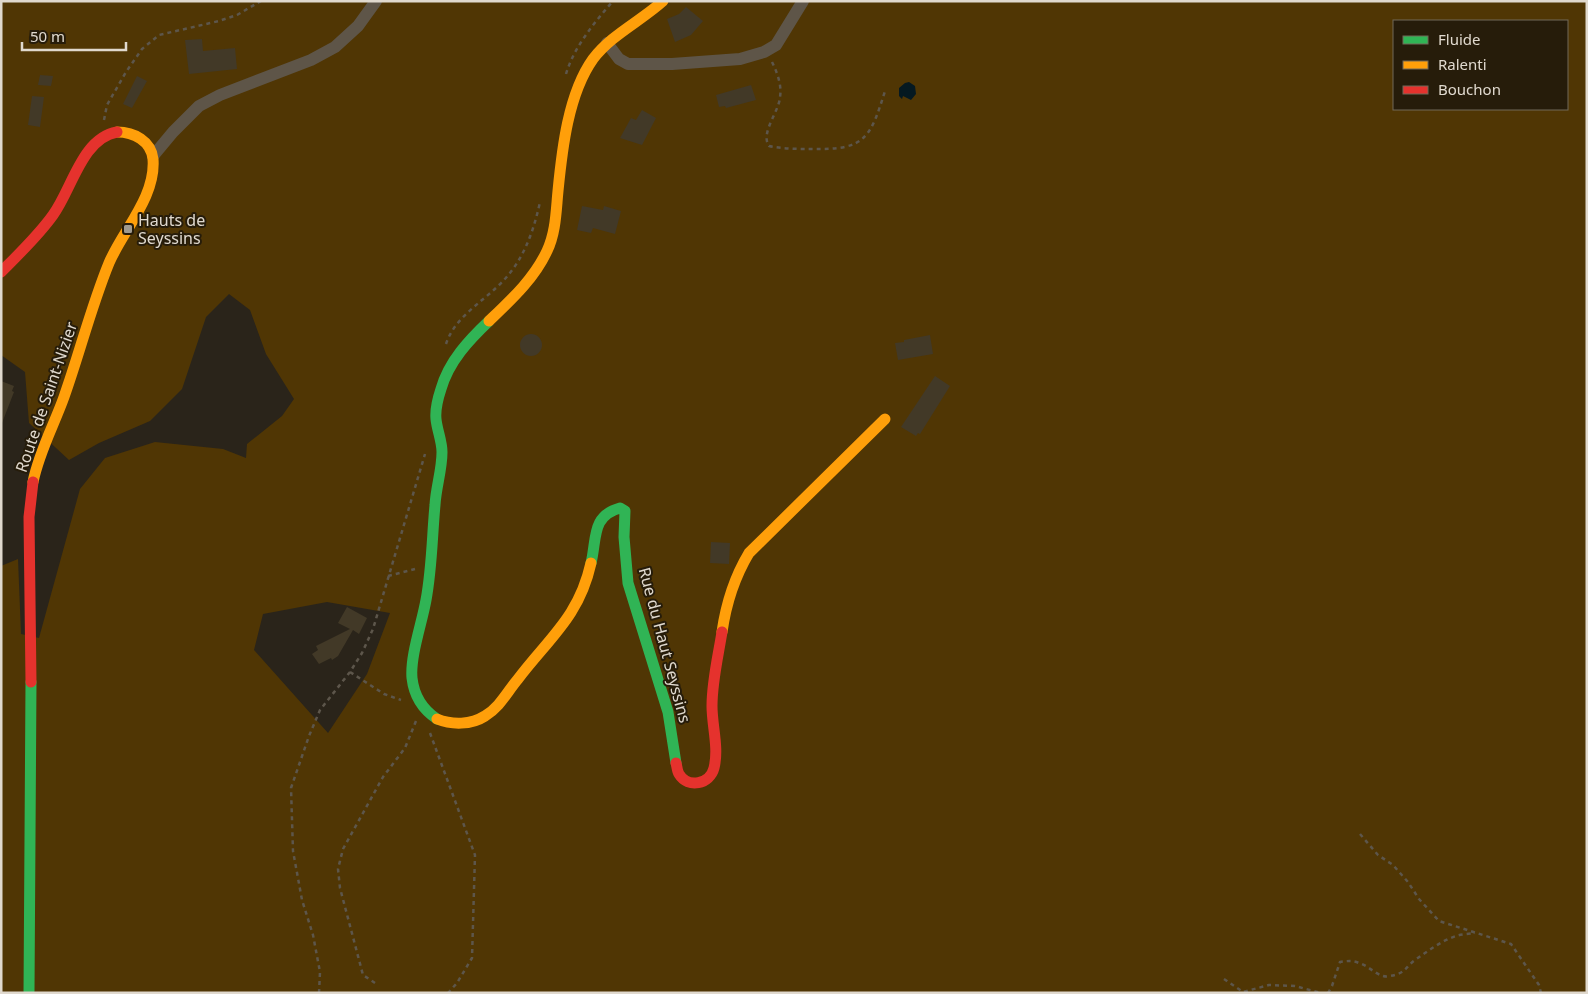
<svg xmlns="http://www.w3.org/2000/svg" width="1588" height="994" font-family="'Noto Sans',sans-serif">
<rect width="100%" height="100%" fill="#2a241a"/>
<!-- green -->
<path fill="#503604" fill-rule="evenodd" d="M1,1H1587V993H1V566L18,559L21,634L39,638L80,489L105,458L155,442L223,449L246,458L247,444L282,416L294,399L266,354L250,310L229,294L206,317L182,389L150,421L99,443L69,460L29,423L25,372L1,355ZM1394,21H1567V109H1394ZM327,602L390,613L367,674L328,733L254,650L263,614Z"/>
<!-- water -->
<path fill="#051921" d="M909,82L915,86L916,94L911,100L903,96L902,99L899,96V88L905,83Z"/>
<!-- building -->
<g fill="#423927">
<path d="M686,7L703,21L691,35L675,42L667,19L679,14Z"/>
<path d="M202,39L203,51L235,48L237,69L189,74L185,40Z"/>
<path d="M40,75L53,76L51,86L38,85Z"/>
<path d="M137,76L147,81L132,108L123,104Z"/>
<path d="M751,85L756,100L726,108L725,106L719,107L716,95Z"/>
<path d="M32,96L44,97L40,127L28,125Z"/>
<path d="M642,110L656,118L642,145L620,138L631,118L636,120Z"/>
<path d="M582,206L603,210L604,206L621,211L615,234L593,228L591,233L577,230Z"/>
<circle cx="531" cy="345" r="11"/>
<path d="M930,335L933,354L898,360L895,343L904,342V340Z"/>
<path d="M935,376L950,386L920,434L918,433L916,436L901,427Z"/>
<path d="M1,381L14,386L12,391L14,392L2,423Z"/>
<path d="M711,542L730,543L729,564L710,563Z"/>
<path d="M347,607L367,618L359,634L353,630L338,656L332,660L331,658L319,664L312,654L318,650L316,646L350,629L338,623Z"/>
</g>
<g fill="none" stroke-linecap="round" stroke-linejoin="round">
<!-- path -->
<g stroke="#5d564b" stroke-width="2.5" stroke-dasharray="4 4" stroke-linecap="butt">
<path d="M772,62C777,72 782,85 780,97C779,112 760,133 769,146C783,149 798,149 812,149C865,150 870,139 885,91"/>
<path d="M566,74C574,47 594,23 613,1"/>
<path d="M104,120L107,105L126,72L142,49L159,35L219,21L237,15L261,1"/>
<path d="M446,344C454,319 479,304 497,287C522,264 533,234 540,202"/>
<path d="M388,576L415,569"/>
<path d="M350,672L384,694L401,700"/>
<path d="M430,733L475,855L472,958L457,983L448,993"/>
<path d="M1360,834L1378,855L1393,865L1408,882L1419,899L1439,921L1511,944L1539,985L1541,993"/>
<path d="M1224,979L1243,992L1269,985L1295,986L1321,993"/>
<path d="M375,983L363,975L340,888L338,869L343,849L383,777L405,748L416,721"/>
<path d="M319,993L320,972L313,935L302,900L293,851L291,788L309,736L320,710L350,672L362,653L373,629L425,454"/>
<path d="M1328,993L1332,986L1340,962C1347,961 1352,960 1359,963C1370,966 1379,979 1390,976C1407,973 1405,967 1415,960C1428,951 1441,941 1456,936C1462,934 1469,934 1475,933"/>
</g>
<!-- street -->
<g stroke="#5e5548" stroke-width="12">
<path d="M607,43L619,59L628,64H672L740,59L764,52L776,45L803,1"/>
<path d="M153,156L173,132L199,106L220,95L311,60L335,47L358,26L376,1"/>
</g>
<!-- fast -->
<g stroke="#30b455" stroke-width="11">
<path d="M591,563C597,539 591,516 620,508L625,511L624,537L628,583L668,712L676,763"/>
<path d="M437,719C422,709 414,696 412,678C410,656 422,623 426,600C432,568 432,537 435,505C436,487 442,470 442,452C442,441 437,430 436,419C435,409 438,398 441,389C449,361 469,340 489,321"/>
<path d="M29,993L31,682"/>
</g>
<!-- slow -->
<g stroke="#ff9f0a" stroke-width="11">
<path d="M489,321C511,300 534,279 547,251C556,232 556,211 558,191C562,150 568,94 593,59C611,35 641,21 663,1"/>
<path d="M33,482C39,452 54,425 64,397C80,352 91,307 109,263C123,230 156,197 153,159C151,141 134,132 117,132"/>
<path d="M722,632C726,604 734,578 749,553L885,419"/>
<path d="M437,719C452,725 471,725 485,716C500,707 507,692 518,679C549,638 579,617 591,563"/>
</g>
<!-- jam -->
<g stroke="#e5322d" stroke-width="11">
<path d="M1,272C19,254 38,236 53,215C72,189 82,138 117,132"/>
<path d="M31,682L29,517L33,482"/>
<path d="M676,763C677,766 677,771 679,774C688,789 710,784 714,768C719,748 712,726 712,706C712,681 718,657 722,632"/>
</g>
</g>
<!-- markers -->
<rect fill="#a09a8f" stroke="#261c0a" stroke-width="2" x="123" y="224" width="10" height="10" rx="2.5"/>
<g text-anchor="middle" stroke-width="4" stroke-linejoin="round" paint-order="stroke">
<!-- poi labels -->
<g font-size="16" fill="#e0d9ce" stroke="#261c0a" text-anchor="start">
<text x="138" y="226">Hauts de<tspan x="138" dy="18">Seyssins</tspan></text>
</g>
<!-- street labels -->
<g font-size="16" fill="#e0d9ce" stroke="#261c0a">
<text transform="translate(46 397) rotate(-71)" y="6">Route de Saint-Nizier</text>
<text transform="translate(665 645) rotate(75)" y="6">Rue du Haut Seyssins</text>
</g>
</g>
<!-- border -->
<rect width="1588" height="994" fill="none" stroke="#e0d9ce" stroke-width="5"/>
<!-- legend -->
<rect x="1393" y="20" width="175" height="90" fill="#261c0a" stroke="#706858"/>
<rect x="1403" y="36" width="25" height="8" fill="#30b455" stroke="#706858"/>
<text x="1438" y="45" font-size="15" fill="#e0d9ce">Fluide</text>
<rect x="1403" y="61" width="25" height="8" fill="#ff9f0a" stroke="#706858"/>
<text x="1438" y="70" font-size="15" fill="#e0d9ce">Ralenti</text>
<rect x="1403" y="86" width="25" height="8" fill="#e5322d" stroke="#706858"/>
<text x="1438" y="95" font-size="15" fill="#e0d9ce">Bouchon</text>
<!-- scale -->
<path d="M22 42v8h104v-8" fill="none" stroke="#e0d9ce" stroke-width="2.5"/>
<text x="30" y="42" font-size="15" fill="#e0d9ce" stroke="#261c0a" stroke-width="4" paint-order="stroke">50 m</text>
</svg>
